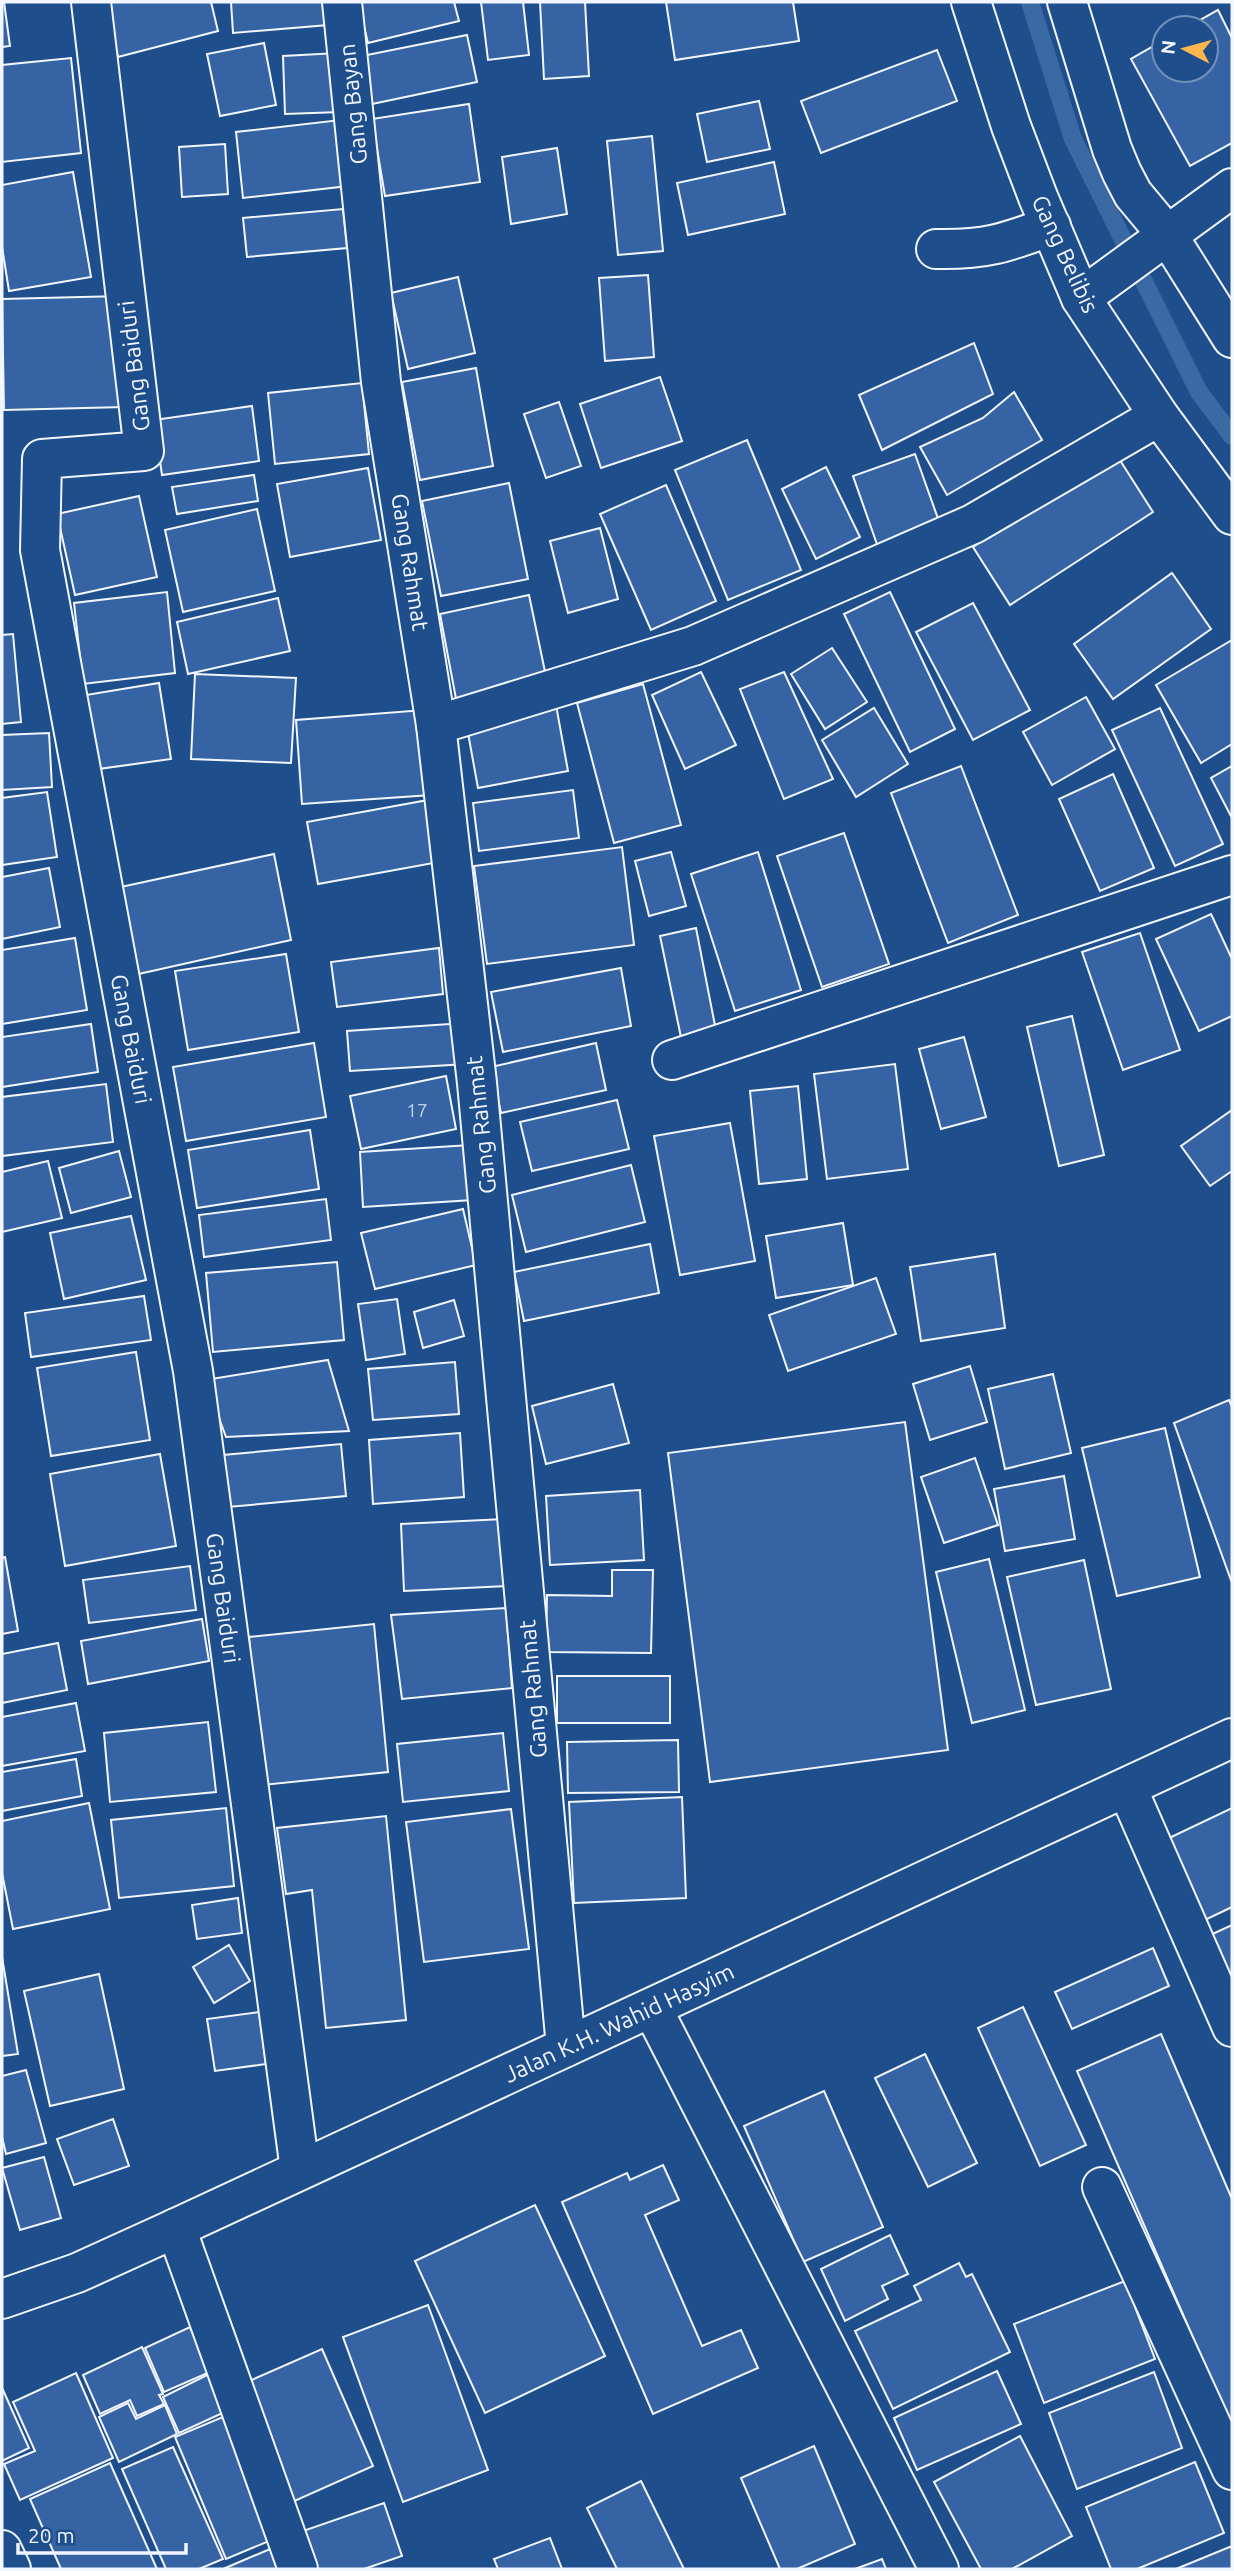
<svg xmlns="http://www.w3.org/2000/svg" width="1234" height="2571" font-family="Ubuntu,sans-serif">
<rect width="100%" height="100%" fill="#1f4e8c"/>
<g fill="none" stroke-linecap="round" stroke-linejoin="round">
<!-- stream -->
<path stroke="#3b69a3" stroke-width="18" d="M1030,2L1073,139L1199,392L1232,436"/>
</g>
<!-- building -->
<g fill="#3563a3" stroke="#f2f6ff" stroke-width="2">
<path d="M2,2H4L10,46L2,47Z"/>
<path d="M105,2H211L218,31L118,57Z"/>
<path d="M231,2H326L328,25L233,33Z"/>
<path d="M358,2H454L459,21L368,43Z"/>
<path d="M481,2H523L529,55L488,60Z"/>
<path d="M540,2H585L589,76L544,79Z"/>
<path d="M666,2H793L799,41L675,60Z"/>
<path d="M1218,10L1232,38V143L1190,166L1131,59L1164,40V70H1206V28H1186Z"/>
<path d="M467,35L477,82L372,104L362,56Z"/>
<path d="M264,43L276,105L220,116L207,54Z"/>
<path d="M937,50L957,101L821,153L801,101Z"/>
<path d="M338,53L340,112L285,114L283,56Z"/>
<path d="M71,58L81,153L2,162V65Z"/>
<path d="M759,101L770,149L707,162L697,114Z"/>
<path d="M469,104L480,182L385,196L372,119Z"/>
<path d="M349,119L357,185L243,198L236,132Z"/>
<path d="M652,136L663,251L618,255L607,141Z"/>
<path d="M225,144L228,194L182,197L179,147Z"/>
<path d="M557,148L567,214L511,224L502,157Z"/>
<path d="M774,162L785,214L688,235L677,183Z"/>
<path d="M73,172L91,277L9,291L2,247V185Z"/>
<path d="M343,209L347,248L247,257L243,218Z"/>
<path d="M648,275L654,357L605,361L599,278Z"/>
<path d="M458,277L475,353L408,369L391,293Z"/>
<path d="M121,296L124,407L4,410L2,299Z"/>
<path d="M974,343L993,394L882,450L859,395Z"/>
<path d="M476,368L493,466L420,480L402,382Z"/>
<path d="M660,377L682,441L601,468L580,404Z"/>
<path d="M362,383L369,454L275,464L268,393Z"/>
<path d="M1014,392L1042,440L947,495L920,447L983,418Z"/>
<path d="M559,402L581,466L546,478L524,414Z"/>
<path d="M252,406L259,461L162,475L154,420Z"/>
<path d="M747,440L801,570L728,600L675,470Z"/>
<path d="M915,454L941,527L879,550L853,476Z"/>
<path d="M1116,454L1153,512L1010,605L973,547Z"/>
<path d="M826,467L860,537L816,559L782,489Z"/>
<path d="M368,468L381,540L290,557L277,484Z"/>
<path d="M254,475L258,501L177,514L172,487Z"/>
<path d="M509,483L528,579L441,596L422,501Z"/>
<path d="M666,485L716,601L651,630L600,514Z"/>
<path d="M139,496L157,577L75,595L57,514Z"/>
<path d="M257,509L275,591L183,612L165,530Z"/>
<path d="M600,528L618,599L568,613L550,541Z"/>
<path d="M1172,573L1211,629L1113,699L1074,644Z"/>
<path d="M167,592L175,673L83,684L74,603Z"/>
<path d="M890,592L955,729L910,752L844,614Z"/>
<path d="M529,595L548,686L457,704L440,614Z"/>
<path d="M278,598L290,651L188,674L177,622Z"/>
<path d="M973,603L1030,710L973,740L916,632Z"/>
<path d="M13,634L21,722L2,724V635Z"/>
<path d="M1232,640V744L1201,763L1156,685Z"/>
<path d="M832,648L867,702L825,729L791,674Z"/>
<path d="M701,672L736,745L685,769L652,695Z"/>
<path d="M784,672L833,779L784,799L740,689Z"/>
<path d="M195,674L296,678L291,763L191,759Z"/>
<path d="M159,683L171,759L91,770L80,696Z"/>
<path d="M643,684L681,825L614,843L577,703Z"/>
<path d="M1086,697L1115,749L1052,785L1023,732Z"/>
<path d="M556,705L568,771L478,788L466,722Z"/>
<path d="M874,708L908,764L856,797L822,740Z"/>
<path d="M1160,708L1223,844L1175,866L1112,730Z"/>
<path d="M424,710L431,795L302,804L296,720Z"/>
<path d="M49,733L52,787L2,790V735Z"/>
<path d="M961,766L1018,915L948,943L891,793Z"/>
<path d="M1232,766V818L1211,778Z"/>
<path d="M1113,774L1154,868L1100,891L1059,799Z"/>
<path d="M573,790L579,838L479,851L473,803Z"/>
<path d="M47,792L57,857L2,865V798Z"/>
<path d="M428,800L439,862L318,884L307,822Z"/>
<path d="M844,833L889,964L822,987L777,856Z"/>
<path d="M622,847L634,945L487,964L474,866Z"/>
<path d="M671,852L686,906L649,916L635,861Z"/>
<path d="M758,852L801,990L735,1011L691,874Z"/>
<path d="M274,854L291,940L134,975L116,888Z"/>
<path d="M49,868L60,927L2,939V877Z"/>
<path d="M1211,914L1232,959V1016L1199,1031L1156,939Z"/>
<path d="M696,928L718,1041L683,1047L660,936Z"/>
<path d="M1140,933L1180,1050L1123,1070L1082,952Z"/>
<path d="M75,938L87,1010L2,1024V950Z"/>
<path d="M439,948L443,994L337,1007L331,962Z"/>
<path d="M286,954L299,1032L188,1050L175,971Z"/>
<path d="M621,968L631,1026L503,1052L491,992Z"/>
<path d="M1072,1016L1104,1155L1059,1166L1027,1027Z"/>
<path d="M464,1023L467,1064L350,1071L347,1031Z"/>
<path d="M91,1024L98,1072L2,1087V1037Z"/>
<path d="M964,1037L986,1117L941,1129L919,1049Z"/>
<path d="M314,1043L326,1117L186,1141L173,1067Z"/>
<path d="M596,1043L606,1090L501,1113L491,1067Z"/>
<path d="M895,1064L908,1169L827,1179L814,1074Z"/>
<path d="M446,1076L456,1129L361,1149L350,1096Z"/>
<path d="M106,1084L113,1142L2,1156V1097Z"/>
<path d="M798,1086L807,1179L759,1184L750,1091Z"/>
<path d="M617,1100L629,1149L532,1171L520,1122Z"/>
<path d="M1232,1110V1171L1210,1186L1181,1146Z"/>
<path d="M730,1123L755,1261L680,1275L654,1136Z"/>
<path d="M310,1130L319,1189L197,1208L188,1150Z"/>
<path d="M470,1145L473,1200L363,1207L360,1152Z"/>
<path d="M119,1151L131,1197L71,1213L59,1168Z"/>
<path d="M48,1161L62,1218L2,1232V1172Z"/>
<path d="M631,1165L645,1222L526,1252L512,1195Z"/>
<path d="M326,1199L331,1240L204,1257L199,1215Z"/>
<path d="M463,1209L476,1265L375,1289L361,1233Z"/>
<path d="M131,1216L146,1280L64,1299L50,1233Z"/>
<path d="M843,1223L853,1285L776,1298L766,1236Z"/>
<path d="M650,1244L659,1293L524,1321L514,1272Z"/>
<path d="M995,1254L1005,1328L921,1341L910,1267Z"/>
<path d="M337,1262L344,1340L213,1352L206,1273Z"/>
<path d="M876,1278L896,1334L788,1371L769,1315Z"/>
<path d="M144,1296L151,1340L31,1357L25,1313Z"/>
<path d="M397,1299L405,1354L366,1360L358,1304Z"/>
<path d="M454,1300L464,1336L423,1348L414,1312Z"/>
<path d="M136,1352L150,1440L51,1456L37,1368Z"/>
<path d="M328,1360L349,1431L226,1437L205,1380Z"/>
<path d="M455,1362L459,1414L373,1420L368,1369Z"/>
<path d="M970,1366L987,1422L930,1440L913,1384Z"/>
<path d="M1053,1374L1071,1453L1005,1469L988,1389Z"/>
<path d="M613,1384L629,1443L546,1464L532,1406Z"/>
<path d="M1229,1400L1232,1407V1583L1174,1423Z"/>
<path d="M905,1422L948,1750L710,1782L668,1453Z"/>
<path d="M1165,1428L1200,1577L1117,1596L1082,1448Z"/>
<path d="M460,1433L464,1497L373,1504L369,1440Z"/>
<path d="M341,1444L346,1496L228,1507L223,1455Z"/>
<path d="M160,1454L176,1546L65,1566L50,1474Z"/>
<path d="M975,1458L998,1525L944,1543L921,1477Z"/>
<path d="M1064,1476L1075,1539L1005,1551L994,1489Z"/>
<path d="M640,1490L644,1560L550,1565L546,1496Z"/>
<path d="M504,1519L507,1586L404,1591L401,1524Z"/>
<path d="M5,1557L18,1631L2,1634V1558Z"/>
<path d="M989,1559L1025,1710L972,1723L936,1572Z"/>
<path d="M1084,1560L1111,1689L1036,1705L1007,1577Z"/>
<path d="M190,1566L196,1610L89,1623L83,1580Z"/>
<path d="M612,1570H653L651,1653L546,1652L547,1595L612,1596Z"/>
<path d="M506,1608L512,1688L402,1699L391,1615Z"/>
<path d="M202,1619L209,1661L88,1684L81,1641Z"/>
<path d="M374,1624L388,1772L263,1785L249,1637Z"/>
<path d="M58,1643L67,1690L2,1703V1654Z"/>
<rect x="557" y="1676" width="113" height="47"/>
<path d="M76,1703L85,1751L2,1766V1717Z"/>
<path d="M208,1722L216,1792L110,1802L104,1733Z"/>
<path d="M503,1733L509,1791L403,1802L397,1744Z"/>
<path d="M678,1740L679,1792L568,1793L567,1742Z"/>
<path d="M76,1759L82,1796L2,1811V1772Z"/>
<path d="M682,1797L686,1898L574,1903L569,1802Z"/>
<path d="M89,1803L110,1909L13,1929L2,1873V1821Z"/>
<path d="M226,1808L234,1886L119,1898L111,1820Z"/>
<path d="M1232,1808V1907L1205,1920L1167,1839Z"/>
<path d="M511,1809L529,1949L424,1962L406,1822Z"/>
<path d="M386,1816L406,2020L326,2028L312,1890L286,1894L277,1828Z"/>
<path d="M238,1898L242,1933L197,1939L192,1905Z"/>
<path d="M1232,1925V1987L1208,1936Z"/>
<path d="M229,1945L250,1981L214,2003L193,1967Z"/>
<path d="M1153,1948L1169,1986L1072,2029L1055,1992Z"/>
<path d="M2,1957L18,2054L2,2056Z"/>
<path d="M99,1974L124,2089L50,2106L24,1991Z"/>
<path d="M1023,2007L1086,2145L1040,2166L978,2028Z"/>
<path d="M259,2012L266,2064L215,2071L207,2019Z"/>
<path d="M1161,2034L1232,2199V2427L1077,2071Z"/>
<path d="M925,2054L977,2163L928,2187L875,2078Z"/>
<path d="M26,2070L46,2143L6,2154L2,2137V2076Z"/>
<path d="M824,2091L883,2227L803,2262L744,2126Z"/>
<path d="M113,2119L129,2166L74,2185L57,2139Z"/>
<path d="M44,2157L61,2218L20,2230L2,2168Z"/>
<path d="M663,2165L679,2200L645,2215L702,2346L741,2330L758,2368L653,2414L562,2202L627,2173L630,2180Z"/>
<path d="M535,2205L605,2356L485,2413L415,2261Z"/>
<path d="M890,2235L908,2274L882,2286L888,2299L845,2321L821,2269Z"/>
<path d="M959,2263L966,2277L972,2274L1010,2352L893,2409L855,2331L921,2300L914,2286Z"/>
<path d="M1125,2281L1155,2359L1044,2403L1014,2324Z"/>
<path d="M428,2305L488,2470L403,2502L343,2337Z"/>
<path d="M190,2327L210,2372L164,2392L145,2348Z"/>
<path d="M142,2347L163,2394L159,2395L164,2404L137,2416L130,2400L100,2414L83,2375Z"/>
<path d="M322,2349L373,2466L290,2503L238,2386Z"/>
<path d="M997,2371L1021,2424L917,2470L894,2418Z"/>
<path d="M1154,2372L1182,2448L1077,2489L1049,2413Z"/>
<path d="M76,2373L113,2458L20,2500L4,2464L35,2451L13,2402Z"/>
<path d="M211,2373L227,2411L179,2433L163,2397Z"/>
<path d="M3,2390L29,2448L2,2461V2391Z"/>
<path d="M128,2403L136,2419L165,2405L177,2434L119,2462L99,2417Z"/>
<path d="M230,2414L281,2536L226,2559L175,2437Z"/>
<path d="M1020,2436L1072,2536L1012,2569H981L934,2482Z"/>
<path d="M814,2446L855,2544L797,2569H780L741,2478Z"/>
<path d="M173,2447L223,2559L199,2569H166L122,2469Z"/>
<path d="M1195,2462L1224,2533L1137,2569H1111L1086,2507Z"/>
<path d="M110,2463L157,2569H61L30,2499Z"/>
<path d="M641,2481L684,2569H617L587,2508Z"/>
<path d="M384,2503L402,2556L364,2569H312L300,2532Z"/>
<path d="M550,2538L562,2569H498L494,2559Z"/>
<path d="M277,2546L287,2569H223Z"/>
<path d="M1232,2546V2569H1176Z"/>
<path d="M882,2559L886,2569H855Z"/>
</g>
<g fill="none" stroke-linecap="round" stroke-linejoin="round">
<defs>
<g id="minor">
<path d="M91,2L144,451L42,459L40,550L193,1371L300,2170"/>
<path d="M342,2L381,382L436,725L477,1083L566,2047"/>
<path d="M971,2L1011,126L1038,197L1081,298L1159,416L1232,515"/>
<path d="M1067,2L1112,149L1122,173L1133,194L1168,236L1232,338"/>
<path d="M936,249C985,250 1006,243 1051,226"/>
<path d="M1081,298L1232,188"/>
<path d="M436,725L693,646L973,524L1159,416"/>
<path d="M672,1060L1232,875"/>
<path d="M1127,1788L1232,2027"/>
<path d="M652,2008L939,2569"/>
<path d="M1102,2187L1232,2470"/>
<path d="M176,2228L298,2569"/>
<path d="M2,2550L11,2569"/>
</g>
<path id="major" d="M2,2299L77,2273L176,2228L1232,1738"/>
</defs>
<!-- minor casing -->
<use href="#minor" stroke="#f2f6ff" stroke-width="42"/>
<!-- major casing -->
<use href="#major" stroke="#f2f6ff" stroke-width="42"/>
<!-- minor -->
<use href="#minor" stroke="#1f4e8c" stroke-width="38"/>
<!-- major -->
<use href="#major" stroke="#1f4e8c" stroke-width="38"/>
</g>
<g text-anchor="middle" stroke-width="5" stroke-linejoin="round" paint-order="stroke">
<!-- number labels -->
<g font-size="19" fill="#c3d1e8">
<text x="417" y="1117">17</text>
</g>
<!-- street labels -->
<g font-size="23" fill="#f2f6ff" stroke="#1f4e8c">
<text transform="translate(353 104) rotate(-96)" y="8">Gang Bayan</text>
<text transform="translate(1065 254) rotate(65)" y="8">Gang Belibis</text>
<text transform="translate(134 366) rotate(-97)" y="8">Gang Baiduri</text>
<text transform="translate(410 562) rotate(81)" y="8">Gang Rahmat</text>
<text transform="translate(131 1039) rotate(79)" y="8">Gang Baiduri</text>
<text transform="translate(481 1125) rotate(-96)" y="8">Gang Rahmat</text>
<text transform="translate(223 1598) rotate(82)" y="8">Gang Baiduri</text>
<text transform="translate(533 1689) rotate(-95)" y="8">Gang Rahmat</text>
<text transform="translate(619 2023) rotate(-25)" y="8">Jalan K.H. Wahid Hasyim</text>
</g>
</g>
<!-- border -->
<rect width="1234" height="2571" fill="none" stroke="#f2f6ff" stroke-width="7"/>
<!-- north arrow -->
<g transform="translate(1185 49) rotate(276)"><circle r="33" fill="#1f4e8c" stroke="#7391ba" stroke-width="2"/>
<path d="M0-5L12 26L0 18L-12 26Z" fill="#ffb74d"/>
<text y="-10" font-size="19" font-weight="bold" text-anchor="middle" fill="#f2f6ff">N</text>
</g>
<!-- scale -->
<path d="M18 2543v10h168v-10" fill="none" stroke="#f2f6ff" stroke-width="3.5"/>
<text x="28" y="2543" font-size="21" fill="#f2f6ff" stroke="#1f4e8c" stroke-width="5" paint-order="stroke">20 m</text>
</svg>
